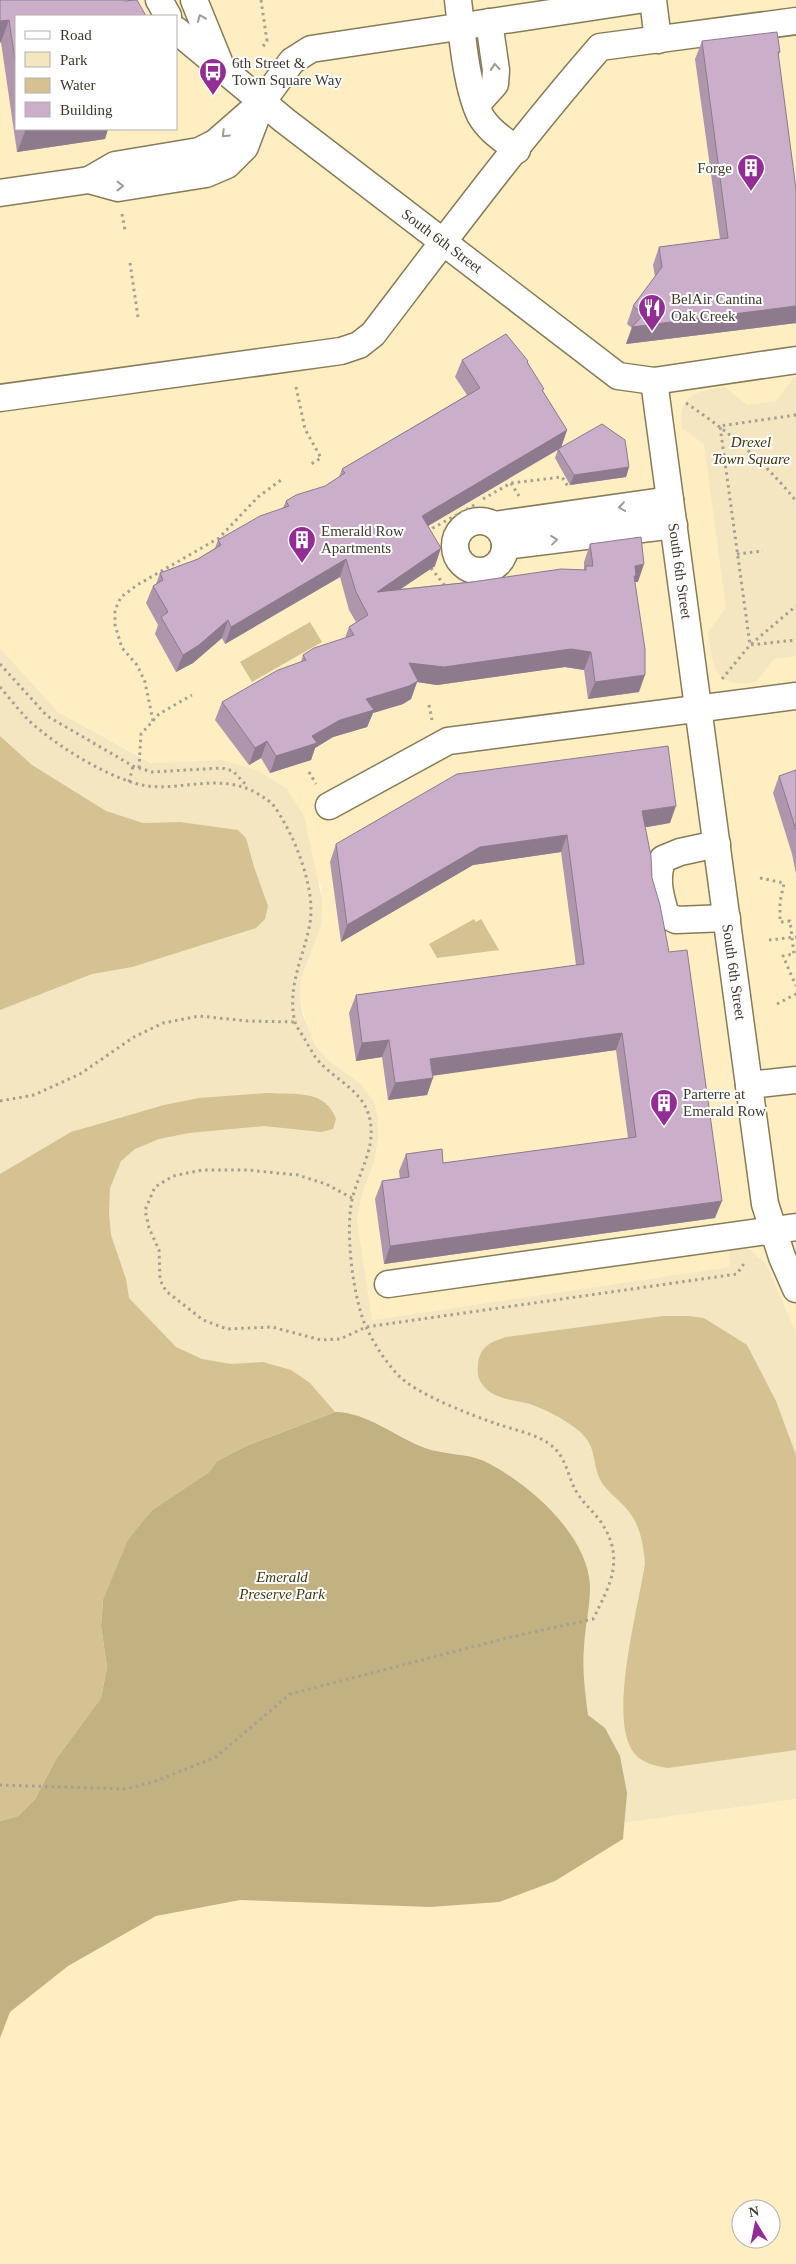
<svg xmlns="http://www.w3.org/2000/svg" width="796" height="2264" font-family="'Times New Roman',serif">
<rect width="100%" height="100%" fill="#fdf8ea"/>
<!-- built -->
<g fill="#feeec1" fill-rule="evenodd">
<path d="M0,0H796V1333L767,1265L728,1248L730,1267L371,1320L357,1221L362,1194L374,1163L378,1139L361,1084L328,1060L315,1045L308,1030L300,999L301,979L321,926V886L222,760L152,763L58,712L0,648ZM16,16H176V129H16Z"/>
<path d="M796,1799V2264H0V1908ZM741,2209H771V2239H741Z"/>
</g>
<!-- green -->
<g fill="#f3e6c0">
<path d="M794,377H796V656L774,659L756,682C712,689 714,667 708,632L726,608L704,444L682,428C677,393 698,391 725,387L747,405L777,401Z"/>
<path d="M0,648L58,712L151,763L222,760L256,770L287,789L304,816L322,900L321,926L301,979L300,999L303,1015L315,1045L328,1060L361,1084L374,1102L378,1118V1139L374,1163L362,1194L357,1221L372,1320L730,1267L728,1248L749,1249L767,1265L796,1333V1799L0,1908Z"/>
</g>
<!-- forest -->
<path fill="#c2b181" d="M335,1412C367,1412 395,1437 425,1448C443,1455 466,1453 484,1461C527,1482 589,1535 590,1587C590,1607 585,1627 584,1647C582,1670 585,1692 588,1715L605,1728L620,1756L627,1793L623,1839L555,1881L499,1902L430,1907L240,1900L156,1916L68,1966L10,2012L0,2038V1821L18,1816L35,1799L56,1759L101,1698L107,1667L101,1626L103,1599L127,1540L152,1510L209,1472L217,1461L246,1446Z"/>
<!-- water -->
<g fill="#d4c292">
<path d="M310,622L322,642L252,682L240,662Z"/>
<path d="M0,736L32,765L106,811L143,823L180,822L238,830L246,838L254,867L268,906L265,919L256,928L132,967L92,974L0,1010Z"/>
<path d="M474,919L476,922L481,919L499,950L437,958L429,944Z"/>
<path d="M268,1093C296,1095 325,1089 336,1119L333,1129L321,1132L264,1126L189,1133L159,1139L135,1149L121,1161L110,1188L109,1213L111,1235L126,1279L129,1298L176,1347L202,1359L231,1364L263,1362L291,1370L310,1383L335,1412L246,1446L217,1461L209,1472L152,1510L128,1540L103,1600L101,1626L107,1667L101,1698L56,1759L35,1799L18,1816L0,1821V1174L71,1132L164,1105L199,1098Z"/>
<path d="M663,1316H688L704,1318L747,1345L776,1401L796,1455V1750L668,1768C655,1766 642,1763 634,1753C607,1719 639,1606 645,1563C643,1542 640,1523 625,1507C617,1498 609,1493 602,1483C590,1463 600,1445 574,1427C562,1418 544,1409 530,1404C514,1400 492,1399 482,1384C478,1379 477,1372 478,1366C479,1347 490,1342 506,1337Z"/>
</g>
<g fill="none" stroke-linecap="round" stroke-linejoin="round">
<defs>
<g id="minor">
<path d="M159,0L168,16"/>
<path d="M194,0L220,64"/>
<path d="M458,0C462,33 466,86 480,115C488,130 504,140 517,150"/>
<path d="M653,0L658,40"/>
<path d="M176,30L284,120L618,376L654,381L796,360"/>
<path d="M262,102L245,147L227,165L206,174L118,188L89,180L115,165L199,151L215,143L262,102L292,61L311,49L638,0"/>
<path d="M477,104L495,84L496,70L489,22"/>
<path d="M0,193L89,180"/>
<path d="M654,381L765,1204L782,1257L796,1289"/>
<path d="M0,398L341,351L359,345L373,334C447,237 520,139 600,47L796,21"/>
<circle cx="480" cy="546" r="25"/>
<path d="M494,525L670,500"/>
<path d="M505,546L674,525"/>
<path d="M329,806L448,741L796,696"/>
<path d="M717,844L680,852L663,859C655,877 660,896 666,915L676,920L727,918"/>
<path d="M749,1085L796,1080"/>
<path d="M388,1284L796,1227"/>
</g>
</defs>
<!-- minor casing -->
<use href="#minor" stroke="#877b59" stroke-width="29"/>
<!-- path -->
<g stroke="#a6a092" stroke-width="3" stroke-dasharray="2.5 4" stroke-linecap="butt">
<path d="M261,0L267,41L261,49"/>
<path d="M121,1L129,0"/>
<path d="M122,214L125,230"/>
<path d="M130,263L138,317"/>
<path d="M296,387L305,429L321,458L311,464"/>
<path d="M686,403C728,431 764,461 796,501"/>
<path d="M796,415L720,426L750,645L796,640"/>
<path d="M511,483L519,496"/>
<path d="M483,499L511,483L562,477L569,488"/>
<path d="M429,534L433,528L478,503"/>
<path d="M737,554L763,551"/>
<path d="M431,568L446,587"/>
<path d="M0,664L47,716L133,766L152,772L222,768L233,771L247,786"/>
<path d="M722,679L750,645L796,606"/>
<path d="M0,687C12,701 25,719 40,730C64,750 101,772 131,782C172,797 218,769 258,794C264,798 269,800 274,806C294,834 316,888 310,923C304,957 288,982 294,1018C295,1025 299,1030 303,1036C307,1043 311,1051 316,1058C336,1083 368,1090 371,1127C373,1152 359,1173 353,1196C344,1227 353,1303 368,1331C376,1347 386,1362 398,1375C416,1394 471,1415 497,1424C514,1430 538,1434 552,1446C566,1457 568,1477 576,1491C583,1503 593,1511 601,1522C625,1558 611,1584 593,1619L511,1637L290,1694L216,1757L156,1781L126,1789L0,1785"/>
<path d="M429,705L432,720"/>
<path d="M153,721L145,682L137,665L122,648L115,625V610L121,597L137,585L219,538L258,497L281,480"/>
<path d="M139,768L141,734L159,714L192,695"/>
<path d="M309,772L316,784"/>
<path d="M129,782L133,766"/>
<path d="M760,878L784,883L780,902V922L790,921L794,954L783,956L796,986"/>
<path d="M769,940L796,937"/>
<path d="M777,1004L796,994"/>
<path d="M0,1101L34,1095L80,1074L134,1037L163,1023L199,1016L248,1021L294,1022"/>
<path d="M352,1198L326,1184L298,1175L247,1170H202L173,1176L155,1187L145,1210L149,1228L159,1250L160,1280L166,1291L203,1320L227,1329L272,1327L321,1340L340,1339L366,1327L737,1274L745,1262"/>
</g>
<!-- minor -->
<use href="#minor" stroke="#fff" stroke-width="26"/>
</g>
<!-- wall -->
<g fill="#af96ad">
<path d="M0,0L16,16V129H108L105,139L17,152L1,42Z"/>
<path d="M702,41L780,52L778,56L796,189V323L626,344L632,328L627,324L633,306L655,277L653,265L659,247L720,239L695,59Z"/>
<path d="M462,360L528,361V363L543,391L567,430L561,447L629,467L626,477L570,485L555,458L558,449L428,526L435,566L400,589L584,570V562L590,544L638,582H635L639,692L588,699L584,670L565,667L437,685L417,682L411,699L403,704L373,713L367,727L333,737L315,748L311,760L270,773L261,758L249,765L215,720L222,702L301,662L303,655L345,638L349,627L356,622L349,610L340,577L225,644L222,638L193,663L176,672L155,634L158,625L146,603L153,586L156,584L160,573L198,559L215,548L218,540L283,508L286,501L325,486L339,477L342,469L467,395L455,377Z"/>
<path d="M796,770V874L792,854L773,793L779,776Z"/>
<path d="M670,823L645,827L652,878L715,1218L384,1264L375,1199L382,1181L400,1179L399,1171L406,1154L443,1163L628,1138L616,1050L433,1075L427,1095L388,1100L382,1057L356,1061L349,1013L356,995L576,965L561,852L473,865L341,942L330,862L336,844Z"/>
</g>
<!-- shaded-wall -->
<g fill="#8e7a8d">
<path d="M9,20L1,42L0,43V21Z"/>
<path d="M26,129H108L105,139L17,152Z"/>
<path d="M796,306V323L626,344L632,327Z"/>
<path d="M567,430L561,448L416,533L422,516Z"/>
<path d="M629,467L626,477L570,485L574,475Z"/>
<path d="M441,548L435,566L371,609L377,592Z"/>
<path d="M346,559L340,577L225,644L231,627Z"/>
<path d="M644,564L638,582H634L635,566Z"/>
<path d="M228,620L222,638L193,663L176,672L183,655Z"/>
<path d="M571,649L591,652L584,670L565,667L437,685L417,682L411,699L403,704L373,713L367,727L333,737L315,748L311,760L270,773L276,756L340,720L366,699L409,663Z"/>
<path d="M645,675L639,692L588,699L595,682Z"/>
<path d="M267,741L261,758L249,765L255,748Z"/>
<path d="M676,806L670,823L636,829L642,811Z"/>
<path d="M567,835L561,852L473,865L341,942L347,925L480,847Z"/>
<path d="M622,1033L616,1050L424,1077L430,1059Z"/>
<path d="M389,1040L382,1057L356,1061L362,1043Z"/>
<path d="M433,1078L427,1095L388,1100L395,1083Z"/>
<path d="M722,1201L715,1218L384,1264L390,1246Z"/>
</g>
<!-- building -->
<g fill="#cbaec9" stroke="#8e7a8d">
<path d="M0,0H125V1L137,0L146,16H16V67L9,20L0,21Z"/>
<path d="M777,32L780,52H778L796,189V306L632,327L644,314L633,306L662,267L659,247L728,238L702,41Z"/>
<path d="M506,334L528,361L527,362L544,389L542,390L567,430L422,516L441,548L377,592L472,582L561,569L586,570V566H593L590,544L641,537L644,564L635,566L636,576H634L645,649V675L595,682L591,652L571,649L444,667L409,663L418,681L409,686L366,699L374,710L340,720L312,736L317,743L276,756L267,741L255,748L222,702L278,670L306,660L303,655L314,648L354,635L349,627L368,615L356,592L346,559L231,627L228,620L199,645L183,655L161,617L168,612L153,586L163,580L160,573L198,559L221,545L218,540L260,516L289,506L286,501L296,495L325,486L345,473L342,469L480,388L462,360Z"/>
<path d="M602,424L625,440L629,467L574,475L558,449Z"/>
<path d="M668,746L676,806L642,811L651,856L652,878L660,905L669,952L687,950L722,1201L390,1246L382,1181L409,1177L406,1154L442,1149L443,1163L636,1137L622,1033L430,1059L433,1078L395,1083L389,1040L362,1043L356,995L584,964L567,835L480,847L347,925L336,844L457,774Z"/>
<path d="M796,770V830L779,776Z"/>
</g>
<!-- one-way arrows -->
<defs><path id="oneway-chevron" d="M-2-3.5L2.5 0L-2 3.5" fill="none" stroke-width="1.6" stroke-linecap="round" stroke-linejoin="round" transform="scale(1.25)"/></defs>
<g stroke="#9f9c95">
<use href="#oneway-chevron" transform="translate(201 18) rotate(-112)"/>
<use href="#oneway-chevron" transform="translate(495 67) rotate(-95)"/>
<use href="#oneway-chevron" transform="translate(225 134) rotate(136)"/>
<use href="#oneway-chevron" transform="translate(120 186)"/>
<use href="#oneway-chevron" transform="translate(622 507) rotate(172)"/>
<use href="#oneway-chevron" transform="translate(554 540) rotate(-7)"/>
</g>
<!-- icons -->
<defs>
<symbol id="bus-pin" viewBox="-11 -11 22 30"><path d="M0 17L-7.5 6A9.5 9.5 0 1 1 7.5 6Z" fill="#922d93" stroke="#fff"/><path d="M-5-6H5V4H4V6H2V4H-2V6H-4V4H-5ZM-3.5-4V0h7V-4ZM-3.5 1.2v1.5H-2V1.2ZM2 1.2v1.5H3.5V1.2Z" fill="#fff"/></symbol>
<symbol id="building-pin" viewBox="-11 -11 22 30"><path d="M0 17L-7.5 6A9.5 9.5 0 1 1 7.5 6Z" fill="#922d93" stroke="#fff"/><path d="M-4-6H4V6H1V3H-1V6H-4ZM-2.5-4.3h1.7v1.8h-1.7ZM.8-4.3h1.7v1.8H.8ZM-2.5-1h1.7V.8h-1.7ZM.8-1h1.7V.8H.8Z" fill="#fff"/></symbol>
<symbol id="restaurant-pin" viewBox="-11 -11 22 30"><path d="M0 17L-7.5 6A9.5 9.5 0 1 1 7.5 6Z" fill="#922d93" stroke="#fff"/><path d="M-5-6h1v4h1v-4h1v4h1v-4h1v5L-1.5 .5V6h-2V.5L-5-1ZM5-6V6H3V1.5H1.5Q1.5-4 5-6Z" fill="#fff"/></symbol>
</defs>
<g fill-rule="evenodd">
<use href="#bus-pin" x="197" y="56" width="32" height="43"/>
<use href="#building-pin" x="735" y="152" width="32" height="43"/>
<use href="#restaurant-pin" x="636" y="292" width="32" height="43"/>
<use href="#building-pin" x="286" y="524" width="32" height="43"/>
<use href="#building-pin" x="648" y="1087" width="32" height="43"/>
</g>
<g text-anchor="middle" stroke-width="4" stroke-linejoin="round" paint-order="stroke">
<!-- poi labels -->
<g font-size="15" fill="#3f392b" stroke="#fff" text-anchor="start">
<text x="232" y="68">6th Street &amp;<tspan x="232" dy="17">Town Square Way</tspan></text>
<text x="732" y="173" text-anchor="end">Forge</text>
<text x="671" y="304">BelAir Cantina<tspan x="671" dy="17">Oak Creek</tspan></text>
<text x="321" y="536">Emerald Row<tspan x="321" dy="17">Apartments</tspan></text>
<text x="683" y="1099">Parterre at<tspan x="683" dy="17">Emerald Row</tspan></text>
</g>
<!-- street labels -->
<g font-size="15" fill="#3f392b" stroke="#fff">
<text transform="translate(442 241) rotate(37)" y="5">South 6th Street</text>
<text transform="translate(680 571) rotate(82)" y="5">South 6th Street</text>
<text transform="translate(734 972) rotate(82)" y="5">South 6th Street</text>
</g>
<!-- park labels -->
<g font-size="15" font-style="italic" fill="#42350d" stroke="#fff">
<text x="751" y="447">Drexel<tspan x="751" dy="17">Town Square</tspan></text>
<text x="282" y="1582">Emerald<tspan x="282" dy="17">Preserve Park</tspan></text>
</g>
</g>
<!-- legend -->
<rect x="15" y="15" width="162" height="115" fill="#ffffff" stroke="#b2b0aa"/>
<rect x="25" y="31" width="25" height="8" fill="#ffffff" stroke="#b2b0aa"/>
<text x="60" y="40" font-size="15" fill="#3f392b">Road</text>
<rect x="25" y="52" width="25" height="15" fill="#f3e6c0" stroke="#b2b0aa"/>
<text x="60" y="65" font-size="15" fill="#3f392b">Park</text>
<rect x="25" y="78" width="25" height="15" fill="#d4c292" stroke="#b2b0aa"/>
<text x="60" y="90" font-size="15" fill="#3f392b">Water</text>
<rect x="25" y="102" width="25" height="15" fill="#cbaec9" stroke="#b2b0aa"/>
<text x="60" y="115" font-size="15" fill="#3f392b">Building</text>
<!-- north arrow -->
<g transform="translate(756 2224) rotate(350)"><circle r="24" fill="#ffffff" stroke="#b2b0aa"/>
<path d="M0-4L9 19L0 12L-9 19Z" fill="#922d93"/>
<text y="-8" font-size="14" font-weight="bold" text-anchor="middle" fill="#3f392b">N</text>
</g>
</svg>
